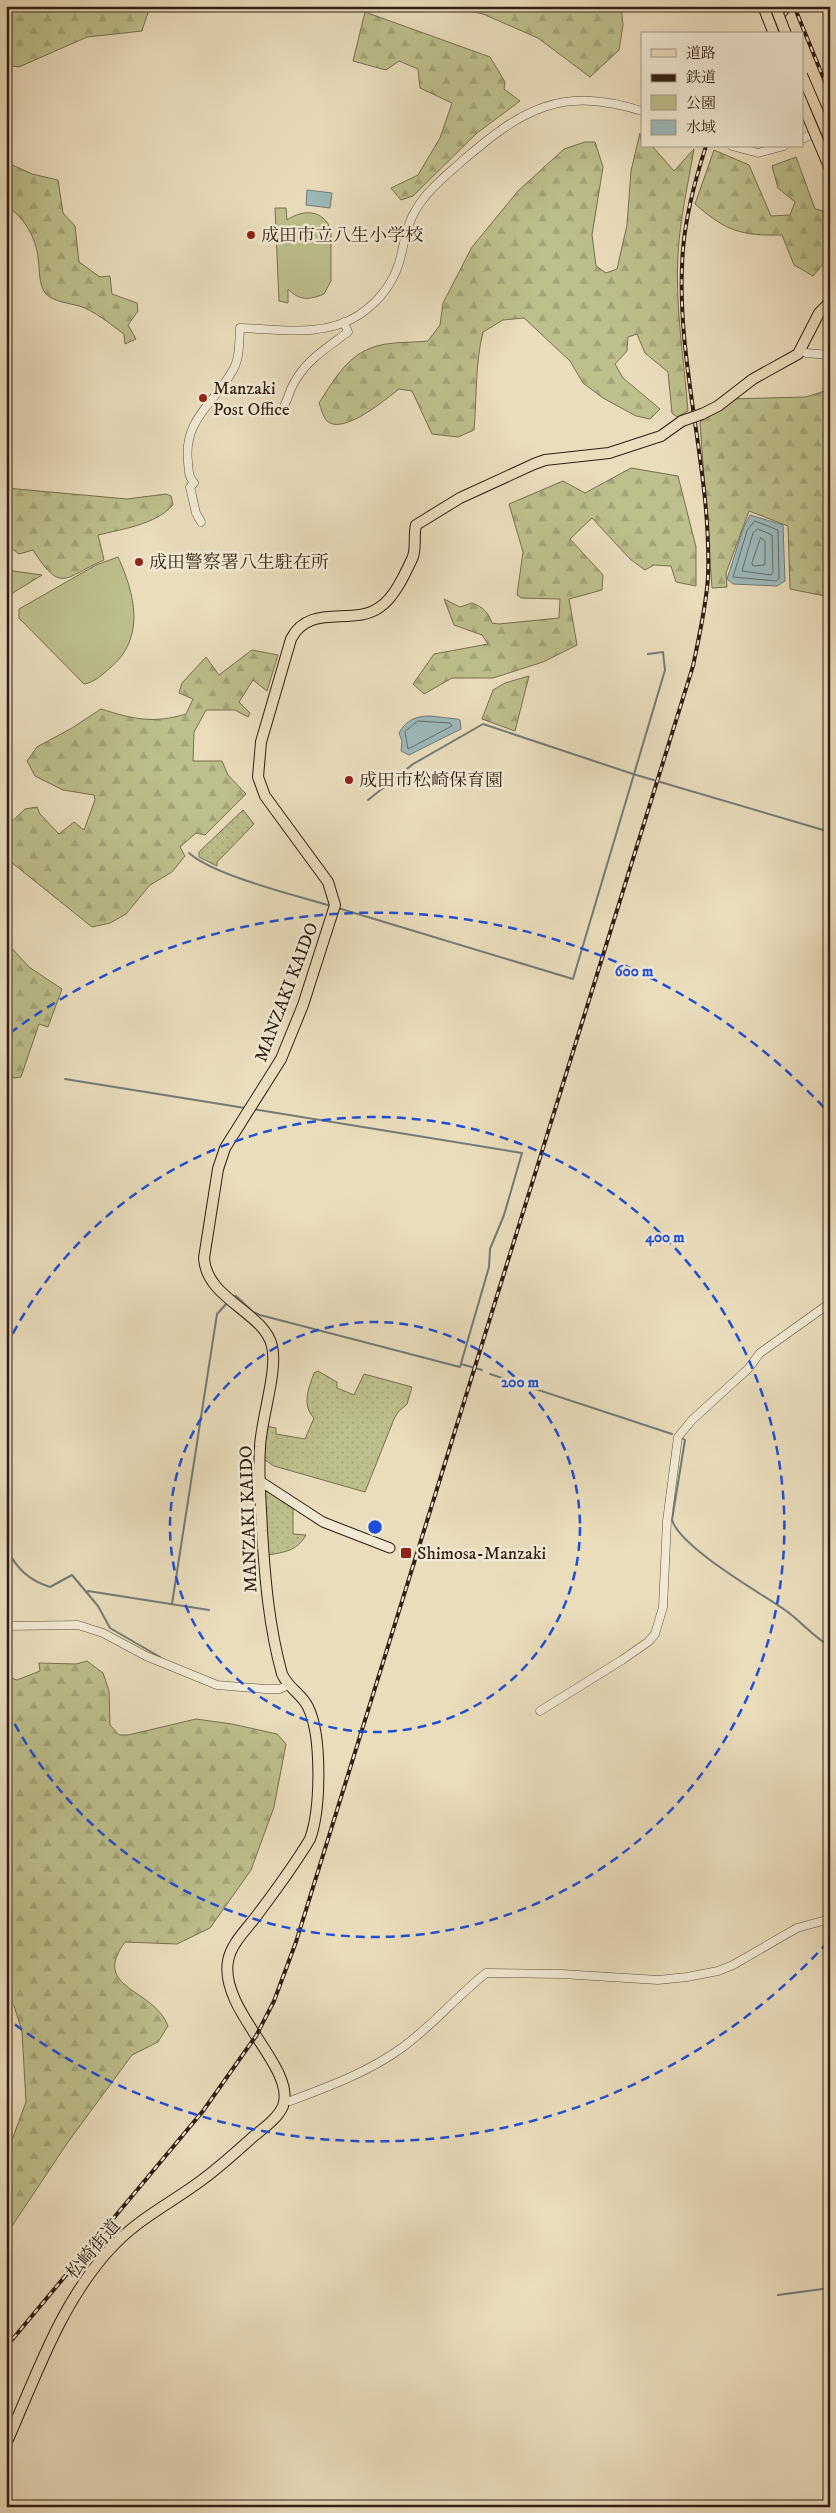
<svg xmlns="http://www.w3.org/2000/svg" width="836" height="2513" font-family="'IM FELL DW Pica','Noto Serif JP',serif">
<defs>
<pattern id="grass-dots" width="8" height="8" patternUnits="userSpaceOnUse" patternTransform="scale(1.25)"><rect width="8" height="8" fill="#bdbf8c"/><path d="M2 2h.1M6 6h.1" fill="none" stroke="#a3a478" stroke-width="1.8" stroke-linecap="round"/></pattern>
<pattern id="forest-firs" width="22" height="20" patternUnits="userSpaceOnUse" patternTransform="scale(1.25)"><rect width="22" height="20" fill="#bdbf8c"/><path d="M5 1l3.5 6h-7zM16 11l3.5 6h-7z" fill="#a3a478"/></pattern>
</defs>
<rect width="100%" height="100%" fill="#eaddbc"/>
<filter id="stains"><feTurbulence type="fractalNoise" baseFrequency=".004" numOctaves="4"/><feColorMatrix values="0 0 0 0 .2 0 0 0 0 .09 0 0 0 0 .02 0 0 0 .5 -.17"/></filter>
<radialGradient id="worn" r=".72"><stop offset=".6" stop-color="#630" stop-opacity="0"/><stop offset="1" stop-color="#630" stop-opacity=".3"/></radialGradient>
<!-- grass -->
<g fill="url(#grass-dots)" stroke="#776e50">
<path d="M243,810L254,824L217,862V866L199,857V852Z"/>
<path d="M318,1371L337,1382V1388L354,1395L364,1374L412,1387L407,1404L398,1412L394,1419L365,1492L274,1466L262,1458L266,1426L276,1428V1434L305,1439L314,1418C301,1404 309,1388 314,1373Z"/>
<path d="M269,1491L293,1509V1534L306,1535C297,1551 285,1552 268,1555L264,1492Z"/>
</g>
<!-- forest -->
<g fill="url(#forest-firs)" stroke="#776e50">
<path d="M6,6H150L142,31L87,37L19,67L6,65Z"/>
<path d="M443,6H621L623,25L619,50L590,77L538,38L483,14Z"/>
<path d="M365,12L490,57L505,82L504,89L520,101L477,133L413,196L401,200L391,188L418,175L440,138L452,103L420,88L418,69L399,61L386,70L353,61Z"/>
<path d="M640,133L642,146H652L674,171L694,149C688,184 680,219 678,254C675,307 684,359 688,411L677,417L672,413L668,372L645,353L637,334L628,337L627,351L615,364L623,378L660,409L650,419L636,416L603,398L583,383L570,361L524,318L503,320L483,332C475,364 477,397 474,430L458,437L432,434L412,391L399,389C387,398 343,436 327,421C323,417 321,408 319,403C332,383 346,357 371,348C388,341 410,343 428,341L440,325L443,303L472,247L518,191L564,149L585,142H595L603,167L592,235L596,266L606,273L617,269L627,225L631,171Z"/>
<path d="M714,150L749,165L771,216L790,215L795,202L778,188L772,166L796,157L815,209L824,211L830,225V256L813,276L794,265L782,235C741,236 726,231 695,204Z"/>
<path d="M6,162L32,174L58,180L63,213L75,226L79,262L100,277L110,276L112,294L137,303L138,311L128,325L136,339L125,344L124,334C111,325 94,310 79,306C69,303 54,302 46,294C38,285 40,268 38,257C36,238 23,215 6,206Z"/>
<path d="M825,391L830,392V597L790,589L788,526L749,511L726,573L727,587L712,588L700,422L728,399L806,397Z"/>
<path d="M631,468L678,476L696,547V586L676,582L671,566L654,565L645,570L630,559L592,518L570,539L603,575L602,590L569,599L577,645L543,662L493,678H452L424,694L413,684L434,654L488,644L482,635L454,625L444,599L460,607L472,603C483,607 488,612 492,623L499,624L559,618L560,599L521,598L517,595L523,552L509,504L563,481L585,493Z"/>
<path d="M6,488L127,499L166,494L171,496L173,505C155,525 122,529 98,535L104,560C64,577 62,595 33,550L19,554L6,544Z"/>
<path d="M6,570L42,575L6,597Z"/>
<path d="M252,650L278,655L267,691L253,680L239,702L250,713L248,717L235,710H206L194,732L193,761H222L228,775L246,794L205,835L196,833L180,847L185,856L172,872L150,885L126,914L110,923L92,927L6,858V827L25,809L37,807L40,814L59,834L74,822L84,830L95,800L94,795L63,790L35,776L27,761L37,747L72,728L101,709C133,719 153,724 186,714L193,699L179,693L182,683L206,657L219,675Z"/>
<path d="M529,676L515,731L482,719L493,690L505,683Z"/>
<path d="M6,942L29,967L62,989L48,1027L39,1024L21,1077L14,1078L6,1072Z"/>
<path d="M87,1661L103,1673L109,1691L110,1725L119,1735H128L196,1719L232,1724L277,1734L286,1744L274,1807L251,1870L210,1928L177,1944L125,1942C90,1989 154,1988 168,2026L158,2042L132,2055L68,2142L6,2235V2147L12,2140L26,2102L22,2031L14,2006L6,1996V1676L17,1680L40,1671L39,1663L76,1664Z"/>
</g>
<!-- park -->
<g fill="#bdbf8c" stroke="#776e50">
<path d="M275,208H286L287,220C303,209 323,209 331,230V281L324,294C309,300 300,301 288,289V303L279,301Z"/>
<path d="M118,557C135,594 146,638 110,668C102,675 95,682 84,684L19,618V609L96,565Z"/>
</g>
<!-- water -->
<g fill="#9cb9bb" stroke="#717b78">
<path d="M307,190L332,193L330,208L306,205Z"/>
<path d="M750,515L783,525L785,581L777,586L733,584L727,579L743,529Z"/>
<path d="M430,716L457,719L460,720L461,729L409,755L401,751L402,741L399,733C406,720 416,716 430,716Z"/>
</g>
<g fill="none" stroke-linecap="round" stroke-linejoin="round">
<!-- shore -->
<g stroke="#666c68" stroke-width="1">
<path d="M755,521L778,530L779,578L776,581L733,577L747,531Z"/>
<path d="M758,529L772,535L773,572L771,575L742,571L753,533Z"/>
<path d="M761,538L765,541V565L753,566L752,563Z"/>
<path d="M418,721L450,723L452,726L408,749L405,732Z"/>
</g>
<!-- stream -->
<g stroke="#717b78" stroke-width="2">
<path d="M368,800L413,764L483,724L633,774L830,832"/>
<path d="M189,853C215,876 295,895 331,906"/>
<path d="M338,908L573,979L665,670L663,652L648,654"/>
<path d="M65,1079L245,1108"/>
<path d="M233,1297L236,1296L253,1312L260,1315L460,1367L489,1267L490,1249L504,1215L522,1153L253,1109"/>
<path d="M461,1364L482,1370"/>
<path d="M490,1374L672,1434"/>
<path d="M682,1438L685,1440L672,1520C681,1548 759,1592 785,1610C801,1621 813,1637 830,1646"/>
<path d="M6,1547C16,1568 28,1580 50,1587L72,1575L98,1606L110,1628L160,1657"/>
<path d="M87,1593L88,1591L209,1610"/>
<path d="M172,1604L217,1314L228,1302"/>
<path d="M778,2295L830,2288"/>
</g>
<defs>
<g id="tertiary">
<path d="M802,139L830,126"/>
<path d="M732,146L758,153L784,146"/>
<path d="M800,349L806,353L830,355"/>
<path d="M283,408C288,400 289,391 294,383C306,360 328,347 348,332L344,322"/>
<path d="M201,522L196,513L190,487L194,483C188,476 189,471 188,462C183,419 215,403 233,370C240,358 239,342 240,328C280,329 323,338 359,315C381,300 397,278 402,251C405,239 407,226 413,215C424,193 443,178 461,162C521,110 561,85 642,111"/>
<path d="M6,1626L78,1625L103,1633L146,1656L217,1685L265,1689H280L288,1685"/>
<path d="M540,1711L622,1660L648,1642L655,1634L663,1607L667,1521L678,1437L692,1420L748,1369L760,1353L830,1303"/>
<path d="M284,2101H290C330,2086 369,2072 403,2047C433,2025 457,1996 486,1973L562,1974L658,1980L687,1977L718,1971L733,1965L797,1928L830,1919"/>
</g>
<path id="secondary" d="M260,1481L323,1522L390,1548"/>
<g id="primary">
<path d="M702,414L718,406L753,379L798,354L819,313L830,302"/>
<path d="M6,2444C36,2377 60,2303 111,2248C140,2217 170,2204 202,2180C220,2167 237,2151 254,2136C264,2128 278,2118 283,2106C297,2068 219,2011 228,1961C231,1943 248,1928 258,1914C276,1890 295,1864 310,1839C321,1809 322,1735 308,1707C302,1694 288,1688 282,1674C269,1627 265,1579 262,1531C261,1503 258,1475 260,1447C261,1419 278,1371 272,1346C264,1312 206,1299 204,1258L218,1169L225,1148L281,1059L303,1005L335,905L328,882L265,796L258,777L261,742L291,639C310,602 353,627 380,607C394,598 405,574 412,559C417,549 413,537 416,525L460,498L534,464L545,460L609,453L661,436L682,421"/>
</g>
</defs>
<!-- tertiary casing -->
<use href="#tertiary" stroke="#5f4e3e" stroke-width="9"/>
<!-- secondary casing -->
<use href="#secondary" stroke="#311e14" stroke-width="11"/>
<!-- primary casing -->
<use href="#primary" stroke="#311e14" stroke-width="12"/>
<!-- tertiary -->
<use href="#tertiary" stroke="#f1e9d3" stroke-width="8"/>
<!-- secondary -->
<use href="#secondary" stroke="#f1e9d3" stroke-width="9"/>
<!-- primary -->
<use href="#primary" stroke="#eaddbc" stroke-width="10"/>
<defs>
<g id="rail">
<path d="M794,6L830,94"/>
<path d="M769,34L792,6"/>
<path d="M6,2347L203,2111L256,2036L274,2001L296,1942L693,666C699,637 706,607 708,577C712,467 674,359 683,249C686,214 695,180 706,146"/>
</g>
</defs>
<!-- rail casing -->
<use href="#rail" stroke="#311e14" stroke-width="4"/>
<!-- rail -->
<use href="#rail" stroke="#f1e9d3" stroke-width="2" stroke-dasharray="5.5" stroke-linecap="butt"/>
<defs>
<path id="primary-bridge" d="M682,421L702,414"/>
<g id="trunk-bridge">
<path d="M763,6L774,34"/>
<path d="M775,6L786,34"/>
<path d="M802,75L830,140"/>
<path d="M802,103L830,169"/>
</g>
</defs>
<!-- primary-bridge casing -->
<use href="#primary-bridge" stroke="#311e14" stroke-width="12" stroke-linecap="butt"/>
<!-- trunk-bridge casing -->
<use href="#trunk-bridge" stroke="#311e14" stroke-width="12" stroke-linecap="butt"/>
<!-- primary-bridge -->
<use href="#primary-bridge" stroke="#eaddbc" stroke-width="10"/>
<!-- trunk-bridge -->
<use href="#trunk-bridge" stroke="#eaddbc" stroke-width="10"/>
</g>
<!-- distance rings -->
<g fill="none" stroke="#1d4ed8" stroke-width="2.5" stroke-dasharray="9 6">
<circle cx="375" cy="1527" r="205"/>
<path d="M6 1347A410 410 0 1 1 6 1707"/>
<path d="M828 1942A614 614 0 0 1 10 2021M10 1033A614 614 0 0 1 828 1112"/>
</g>
<!-- markers -->
<g fill="#8f2418" stroke="#f1e9d3" stroke-width="2">
<circle cx="251" cy="235" r="5"/>
<circle cx="203" cy="398" r="5"/>
<circle cx="139" cy="562" r="5"/>
<circle cx="349" cy="780" r="5"/>
<rect x="400" y="1547" width="12" height="12" rx="2.5"/>
</g>
<g text-anchor="middle" stroke-width="5" stroke-linejoin="round" paint-order="stroke">
<!-- poi labels -->
<g font-size="18" fill="#311e14" stroke="#f1e9d3" text-anchor="start">
<text x="261" y="241">成田市立八生小学校</text>
<text x="213" y="394">Manzaki<tspan x="213" dy="21">Post Office</tspan></text>
<text x="149" y="568">成田警察署八生駐在所</text>
<text x="359" y="786">成田市松崎保育園</text>
<text x="417" y="1559">Shimosa-Manzaki</text>
</g>
<!-- street labels -->
<g font-size="18" fill="#311e14" stroke="#f1e9d3">
<text transform="translate(286 992) rotate(-69)" y="6">MANZAKI KAIDO</text>
<text transform="translate(248 1519) rotate(-92)" y="6">MANZAKI KAIDO</text>
<text transform="translate(93 2249) rotate(-49)" y="6">松崎街道</text>
</g>
</g>
<circle cx="375" cy="1527" r="8" fill="#1d4ed8" stroke="#f1e9d3" stroke-width="2.5"/>
<g font-size="15" text-anchor="middle" font-weight="bold" fill="#1d4ed8" stroke="#f1e9d3" stroke-width="5" stroke-linejoin="round" paint-order="stroke">
<text x="634" y="976">600 m</text>
<text x="665" y="1242">400 m</text>
<text x="520" y="1387">200 m</text>
</g>
<!-- margin -->
<rect width="836" height="2513" fill="none" stroke="#eaddbc" stroke-width="25"/>
<rect x="8" y="8" width="821" height="2498" fill="none" stroke="#311e14" stroke-width="2.5"/>
<rect x="12" y="12" width="811" height="2488" fill="none" stroke="#311e14"/>
<!-- legend -->
<rect x="641" y="32" width="162" height="115" fill="#f1e9d3" stroke="#a49887"/>
<rect x="651" y="49" width="25" height="8" fill="#eaddbc" stroke="#a49887"/>
<text x="686" y="58" font-size="15" fill="#311e14">道路</text>
<rect x="651" y="74" width="25" height="8" fill="#311e14" stroke="#a49887"/>
<text x="686" y="82" font-size="15" fill="#311e14">鉄道</text>
<rect x="651" y="95" width="25" height="15" fill="#bdbf8c" stroke="#a49887"/>
<text x="686" y="108" font-size="15" fill="#311e14">公園</text>
<rect x="651" y="120" width="25" height="15" fill="#9cb9bb" stroke="#a49887"/>
<text x="686" y="132" font-size="15" fill="#311e14">水域</text>
<rect width="100%" height="100%" filter="url(#stains)"/>
<rect width="100%" height="100%" fill="url(#worn)"/>
</svg>
